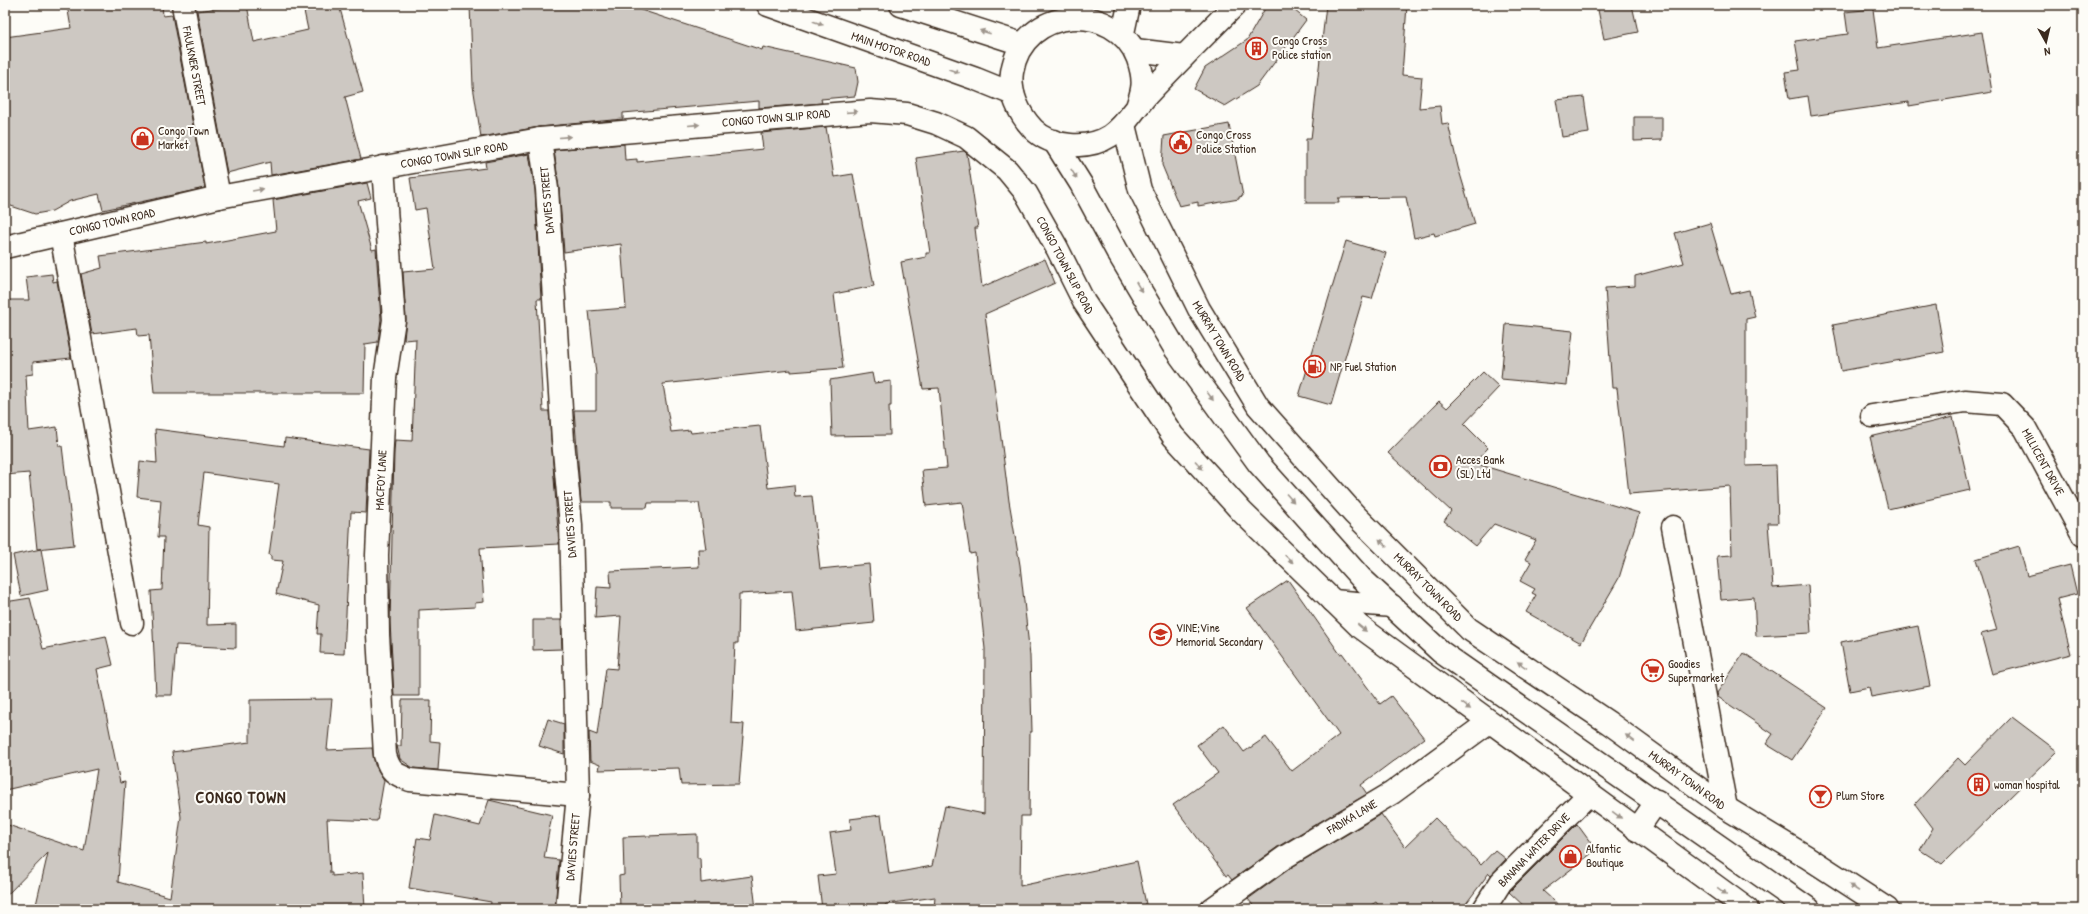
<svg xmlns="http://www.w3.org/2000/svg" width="2088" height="914" font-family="'Patrick Hand',sans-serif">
<rect width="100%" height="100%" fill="#fdfcf7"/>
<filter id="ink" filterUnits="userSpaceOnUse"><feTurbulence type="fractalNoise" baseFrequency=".025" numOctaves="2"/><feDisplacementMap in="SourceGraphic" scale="8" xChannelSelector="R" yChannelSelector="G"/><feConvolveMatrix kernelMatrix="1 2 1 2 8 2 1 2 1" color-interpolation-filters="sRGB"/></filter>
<g filter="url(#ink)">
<!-- building -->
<g fill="#cdc8c2" stroke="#3b2a1e">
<path d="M67,5H162L163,16L172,15L205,188L103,210L99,194L70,201L52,211L35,214L5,204V37L71,28Z"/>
<path d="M240,5H247L254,42L308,30L304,11L317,8L318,5H339L363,92L345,97L361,159L271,175L270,162L227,173L197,11Z"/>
<path d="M470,5H626L762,50L763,47L856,68L858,82L855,96L821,99L822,103L759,108V101L623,113V119L539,127L481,137L473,86Z"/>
<path d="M1267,5H1288L1306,20L1257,86L1225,106L1194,89L1205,68L1247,40Z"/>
<path d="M1326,5H1407L1402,75L1422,77L1419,108L1440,106L1442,124L1448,123L1458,167L1475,224L1435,236L1434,233L1414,238L1406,197L1338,198L1339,203H1306V139H1311Z"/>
<path d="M1597,5H1632L1638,32L1604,39Z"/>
<path d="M1873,9L1878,48L1982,32L1992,92L1909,106V102L1811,116L1808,96L1789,99L1785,72L1800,70L1795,41L1848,34L1845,12Z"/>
<path d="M1584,97L1589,133L1562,137L1556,100Z"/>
<path d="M1634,117H1662V140L1634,141Z"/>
<path d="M1229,124L1243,196L1239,197V199L1198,206V202L1179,206L1162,165L1164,136Z"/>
<path d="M826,127L834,177L853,174L874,286L834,294L843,368L791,372V370L663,384L671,432L690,430L691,433L760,426L768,488L794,485L795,497L812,496L820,569L869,564L874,623L796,631L792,591L739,594L738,643H735L731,723L744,724L739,784L681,785L679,768L599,770L600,765L590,761L589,732L597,735L606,668L617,669L621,616L595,618L597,587L611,588L610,571L699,567L698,549H706L699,503H648L647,508H611V502H581L574,410H596V374L589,311L626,308L621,244L564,252L559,188L554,150L624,144L625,160L637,159V162L763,149L761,133Z"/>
<path d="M964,151L967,154L978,228H975L982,287L1045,259L1055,283L985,314L1009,501L1020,565L1030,656L1032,732H1030L1029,816H1021L1020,886L1137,861L1147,909H934L935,897L886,904L883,909H822L818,876L836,874L830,833L851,830L850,819L881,815L889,874L932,866L945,806L984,814L985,649L975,553L970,554L962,502L926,506L922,470L947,468L939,388L923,389L901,262L926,257V253H930L916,158Z"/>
<path d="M529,154L535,190L541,299H537L543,411H549L559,544L480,548L484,602L475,603V607L419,610V696H394L390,622L394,452L395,440L412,441L416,339L404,340L406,319L403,272L435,269L426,208L415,210L410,178L486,168L485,162Z"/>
<path d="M367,183L371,198L358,201L372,250L376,249L381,319L378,342L365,344L364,393H154L149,335L138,336L137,328L92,334L81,274L102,268L100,256L206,242V244L276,231L273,200Z"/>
<path d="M1710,223L1731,294L1749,290L1755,317L1746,319V466L1776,465L1778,523H1768L1773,588L1808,585L1811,633L1756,636L1754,597L1721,600L1717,556L1732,555L1730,486L1629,494L1617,388H1612L1605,288L1635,286V276L1684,263L1675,233Z"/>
<path d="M1346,241L1386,253L1372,299L1363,297L1331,405L1299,396Z"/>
<path d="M52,274L53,282L57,281L71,358L33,362V374L26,375L29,431L57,427L59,446H62L74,545L37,549L29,473L5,475V300H29L26,277Z"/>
<path d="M1936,305L1944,352L1841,371L1833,325Z"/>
<path d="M1506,324L1573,331L1567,385L1501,379Z"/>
<path d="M1483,372L1499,387L1464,424L1488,448L1474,463L1639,513L1619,578L1581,643L1526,612L1536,595L1532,593L1535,589L1520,581L1531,562L1525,559L1536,540L1494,524L1475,546L1444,521L1451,511L1388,453L1439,401L1447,408Z"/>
<path d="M872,373L874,383L891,381V406H889L890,435L832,436L830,380Z"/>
<path d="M1953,417L1970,490L1888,509L1870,437Z"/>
<path d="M155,429L284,446L285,438L369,449L366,513L351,512L344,654L320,653L321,634H317L319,605L276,594L283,561L271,560V556L269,555L279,484L204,473L198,525L209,527L207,625L236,624V648L176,645L172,695H156L151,591L162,590L164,537H158L161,500L137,497L140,461L157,463Z"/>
<path d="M2019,546L2027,576L2070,565L2077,594L2057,599L2071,654L1992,674L1981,634L1997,630L1976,559Z"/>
<path d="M41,549L48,590L21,596L13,555Z"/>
<path d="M1288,580L1340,654L1342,653L1380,704L1391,696L1424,738L1361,785L1367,794L1279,846L1232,880L1228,875L1226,876L1173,805L1218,773L1197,745L1224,725L1244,752L1266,737L1292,771L1339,735L1247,608Z"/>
<path d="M30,598L43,649L106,636L113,665L97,669L120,783L125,782L118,882L170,897L181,817L172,752L250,742V700L332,699L327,750L372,748L375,765L384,780L377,821L327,819L330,873H332V876L363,873L365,909H35L48,853L5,897V824L84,851L97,769L5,790V602Z"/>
<path d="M533,620H561L562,649L533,650Z"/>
<path d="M1918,626L1930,686L1871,697L1869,687L1850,691L1841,642Z"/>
<path d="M1744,653L1827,708L1792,760L1766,744L1773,734L1718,697L1717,693Z"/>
<path d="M402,700H431L430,741L440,742L438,770L413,768L400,759L397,746H401Z"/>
<path d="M2012,717L2057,751L1942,864L1920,850L1933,828L1915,804L1958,758L1965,765Z"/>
<path d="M548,719L564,724V754L539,746Z"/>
<path d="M489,800L552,815L544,858L559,860L555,909H490L491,902L409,888L417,838L430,840L435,815L480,826Z"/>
<path d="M1381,814L1405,847L1435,818L1481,865L1495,850L1506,859L1491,875L1489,873L1462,909H1381L1376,902L1365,909H1256L1248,899L1292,867Z"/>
<path d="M1577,824L1596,850L1543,891L1563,909H1527L1509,892Z"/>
<path d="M697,834V858H700L701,883L752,876L756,909H620L619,876L624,875L623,837Z"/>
</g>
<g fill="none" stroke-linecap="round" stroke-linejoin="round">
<defs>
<g id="street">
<path d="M183,5L219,197"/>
<path d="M540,139L547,189L563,440L571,525L578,795L567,909"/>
<path d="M383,167L394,320L385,378L377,555L378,635L385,755C390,772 395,774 410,780L578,795"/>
<path d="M61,234L132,623"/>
<path d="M1872,416L1965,401L2002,404L2025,428L2083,535"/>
<path d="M1673,527L1726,808"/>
<path d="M1212,909L1285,857L1392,793L1489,722"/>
<path d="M1484,909L1501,882L1589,794"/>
</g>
<g id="secondary">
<path d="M768,5L976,79L1013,94"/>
<path d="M901,5L1022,44"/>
<path d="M1123,33L1129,5"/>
<path d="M1135,50L1184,56"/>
<path d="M1137,107C1139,101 1141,95 1142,89C1144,79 1141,68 1138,59C1116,0 1023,5 1012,72C1009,93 1019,114 1033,129C1052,148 1088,150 1110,136C1125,126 1134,110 1146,96C1175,65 1205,35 1235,5"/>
<path d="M5,247L219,197L540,139L870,111L907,114L936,123L966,137L1007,170L1026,193L1057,248L1084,302L1173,436L1242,512L1359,626L1747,909"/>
</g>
<g id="primary">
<path d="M1124,125L1140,190L1199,309L1258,406L1354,514L1469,629L1609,723L1726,808L1807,857L1887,909"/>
<path d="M1054,141L1081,184L1117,251L1176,350L1259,464L1361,578L1441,652L1809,909"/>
<path d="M1333,601L1392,606"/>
<path d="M1637,830L1657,801"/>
</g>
</defs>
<!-- street casing -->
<use href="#street" stroke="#3b2a1e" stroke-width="25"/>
<!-- secondary casing -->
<use href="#secondary" stroke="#3b2a1e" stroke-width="25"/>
<!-- primary casing -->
<use href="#primary" stroke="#3b2a1e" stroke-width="25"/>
<!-- street -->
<use href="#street" stroke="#fdfcf7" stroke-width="22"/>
<!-- secondary -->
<use href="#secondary" stroke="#fdfcf7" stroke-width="22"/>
<!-- primary -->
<use href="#primary" stroke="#fdfcf7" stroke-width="22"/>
</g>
<!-- one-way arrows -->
<defs><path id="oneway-solid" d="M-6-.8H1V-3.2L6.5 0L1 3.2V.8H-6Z"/></defs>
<g fill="#9c938a">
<use href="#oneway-solid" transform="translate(818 23) rotate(20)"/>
<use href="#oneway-solid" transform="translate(985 32) rotate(-162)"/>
<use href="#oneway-solid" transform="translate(954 71) rotate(19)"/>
<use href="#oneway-solid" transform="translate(852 112) rotate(-4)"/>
<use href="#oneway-solid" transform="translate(694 125) rotate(-5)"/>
<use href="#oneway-solid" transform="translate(565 137) rotate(-5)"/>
<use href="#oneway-solid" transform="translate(1074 174) rotate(58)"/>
<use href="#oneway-solid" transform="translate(258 190) rotate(-10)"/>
<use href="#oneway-solid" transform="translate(1139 287) rotate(59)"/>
<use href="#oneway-solid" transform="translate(1210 396) rotate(54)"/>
<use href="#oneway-solid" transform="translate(1199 465) rotate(48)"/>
<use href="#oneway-solid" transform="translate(1290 498) rotate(48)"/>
<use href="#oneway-solid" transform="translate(1383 543) rotate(-135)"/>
<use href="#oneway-solid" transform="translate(1289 559) rotate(44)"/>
<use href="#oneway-solid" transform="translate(1362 628) rotate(39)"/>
<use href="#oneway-solid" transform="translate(1522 665) rotate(-146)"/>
<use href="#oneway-solid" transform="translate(1466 706) rotate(36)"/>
<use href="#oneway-solid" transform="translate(1630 738) rotate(-144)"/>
<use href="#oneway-solid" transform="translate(1617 815) rotate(36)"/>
<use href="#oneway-solid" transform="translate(1854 888) rotate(-147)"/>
<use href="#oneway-solid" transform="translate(1722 891) rotate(36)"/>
</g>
</g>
<!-- icons -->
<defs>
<symbol id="building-ring" viewBox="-11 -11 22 22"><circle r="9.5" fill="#fdfcf7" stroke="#c8321e" stroke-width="1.5"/><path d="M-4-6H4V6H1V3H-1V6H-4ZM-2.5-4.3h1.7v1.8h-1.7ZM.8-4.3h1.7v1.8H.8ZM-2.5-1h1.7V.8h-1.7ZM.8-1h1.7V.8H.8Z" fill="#c8321e"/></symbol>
<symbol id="shop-ring" viewBox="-11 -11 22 22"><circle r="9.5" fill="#fdfcf7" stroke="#c8321e" stroke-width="1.5"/><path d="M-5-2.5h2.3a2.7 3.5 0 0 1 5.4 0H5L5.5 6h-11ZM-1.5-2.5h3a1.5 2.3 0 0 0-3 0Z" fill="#c8321e"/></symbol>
<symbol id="civic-ring" viewBox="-11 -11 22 22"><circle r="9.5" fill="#fdfcf7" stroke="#c8321e" stroke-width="1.5"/><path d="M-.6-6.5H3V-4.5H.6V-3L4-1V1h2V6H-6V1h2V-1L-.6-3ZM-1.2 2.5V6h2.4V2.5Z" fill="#c8321e"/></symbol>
<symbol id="fuel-ring" viewBox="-11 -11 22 22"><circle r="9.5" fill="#fdfcf7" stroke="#c8321e" stroke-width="1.5"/><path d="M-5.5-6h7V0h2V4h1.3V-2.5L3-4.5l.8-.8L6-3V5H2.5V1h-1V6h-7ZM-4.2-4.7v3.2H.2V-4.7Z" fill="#c8321e"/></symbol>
<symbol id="bank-ring" viewBox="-11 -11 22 22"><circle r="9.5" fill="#fdfcf7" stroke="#c8321e" stroke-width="1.5"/><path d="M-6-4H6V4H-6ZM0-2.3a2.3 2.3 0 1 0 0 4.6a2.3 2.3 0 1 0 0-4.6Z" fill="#c8321e"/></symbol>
<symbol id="school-ring" viewBox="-11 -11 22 22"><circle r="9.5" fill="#fdfcf7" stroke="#c8321e" stroke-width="1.5"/><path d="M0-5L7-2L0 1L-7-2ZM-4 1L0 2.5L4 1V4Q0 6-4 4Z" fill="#c8321e"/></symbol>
<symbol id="supermarket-ring" viewBox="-11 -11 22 22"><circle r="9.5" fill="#fdfcf7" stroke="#c8321e" stroke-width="1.5"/><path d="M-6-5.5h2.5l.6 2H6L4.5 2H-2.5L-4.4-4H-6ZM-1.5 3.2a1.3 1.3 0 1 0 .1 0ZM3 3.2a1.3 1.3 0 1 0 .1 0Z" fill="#c8321e"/></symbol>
<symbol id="bar-ring" viewBox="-11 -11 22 22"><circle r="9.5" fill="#fdfcf7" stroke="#c8321e" stroke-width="1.5"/><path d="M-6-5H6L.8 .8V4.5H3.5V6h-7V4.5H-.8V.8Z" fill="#c8321e"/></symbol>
</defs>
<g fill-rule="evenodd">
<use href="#building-ring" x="1244" y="36" width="25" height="25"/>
<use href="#shop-ring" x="130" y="126" width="25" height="25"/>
<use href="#civic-ring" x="1168" y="130" width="25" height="25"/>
<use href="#fuel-ring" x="1302" y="354" width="25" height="25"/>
<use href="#bank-ring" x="1428" y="454" width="25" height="25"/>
<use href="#school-ring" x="1148" y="622" width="25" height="25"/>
<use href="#supermarket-ring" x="1640" y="658" width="25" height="25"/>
<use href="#building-ring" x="1966" y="772" width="25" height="25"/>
<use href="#bar-ring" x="1808" y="784" width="25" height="25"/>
<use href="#shop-ring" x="1558" y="844" width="25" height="25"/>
</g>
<g text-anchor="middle" stroke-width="4" stroke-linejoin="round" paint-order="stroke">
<!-- poi labels -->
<g font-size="12" fill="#3b2a1e" stroke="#fdfcf7" text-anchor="start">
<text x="1272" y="45">Congo Cross<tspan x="1272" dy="14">Police station</tspan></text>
<text x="158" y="135">Congo Town<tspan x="158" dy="14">Market</tspan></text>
<text x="1196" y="139">Congo Cross<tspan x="1196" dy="14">Police Station</tspan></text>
<text x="1330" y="371">NP Fuel Station</text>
<text x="1456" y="464">Acces Bank<tspan x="1456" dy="14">(SL) Ltd</tspan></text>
<text x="1176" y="632">VINE;Vine<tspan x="1176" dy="14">Memorial Secondary</tspan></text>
<text x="1668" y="668">Goodies<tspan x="1668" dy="14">Supermarket</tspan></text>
<text x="1994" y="789">woman hospital</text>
<text x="1836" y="800">Plum Store</text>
<text x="1586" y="853">Alfantic<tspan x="1586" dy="14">Boutique</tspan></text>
</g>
<!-- street labels -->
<g font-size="12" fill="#3b2a1e" stroke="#fdfcf7">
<text transform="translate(891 49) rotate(19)" y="4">MAIN MOTOR ROAD</text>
<text transform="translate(194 66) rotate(79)" y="4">FAULKNER STREET</text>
<text transform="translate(776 118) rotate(-5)" y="4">CONGO TOWN SLIP ROAD</text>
<text transform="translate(454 155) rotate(-10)" y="4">CONGO TOWN SLIP ROAD</text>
<text transform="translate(547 200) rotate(-95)" y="4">DAVIES STREET</text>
<text transform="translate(112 222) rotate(-13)" y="4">CONGO TOWN ROAD</text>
<text transform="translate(1065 265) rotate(62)" y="4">CONGO TOWN SLIP ROAD</text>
<text transform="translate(1219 341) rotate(59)" y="4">MURRAY TOWN ROAD</text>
<text transform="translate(2043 462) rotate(61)" y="4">MILLICENT DRIVE</text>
<text transform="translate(381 480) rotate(-87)" y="4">MACFOY LANE</text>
<text transform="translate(570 524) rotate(-94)" y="4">DAVIES STREET</text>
<text transform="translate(1428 587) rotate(45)" y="4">MURRAY TOWN ROAD</text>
<text transform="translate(1687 780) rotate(36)" y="4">MURRAY TOWN ROAD</text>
<text transform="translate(1352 817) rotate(-31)" y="4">FADIKA LANE</text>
<text transform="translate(573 847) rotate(-85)" y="4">DAVIES STREET</text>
<text transform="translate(1534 850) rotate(-46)" y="4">BANANA WATER DRIVE</text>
</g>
<!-- district labels -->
<g font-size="16" font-weight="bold" letter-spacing="1" fill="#3b2a1e" stroke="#fdfcf7">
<text x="241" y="803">CONGO TOWN</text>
</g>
</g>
<!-- margin -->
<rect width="2088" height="914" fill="none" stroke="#fdfcf7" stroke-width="20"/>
<rect x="10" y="10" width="2068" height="894" fill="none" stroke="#3b2a1e" stroke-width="1.5" filter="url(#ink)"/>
<!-- north arrow -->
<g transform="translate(2046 42) rotate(172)" stroke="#fdfcf7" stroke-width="3" paint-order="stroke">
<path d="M0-3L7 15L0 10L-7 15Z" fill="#3b2a1e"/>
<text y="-6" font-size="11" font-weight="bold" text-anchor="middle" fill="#3b2a1e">N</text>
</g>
</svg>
